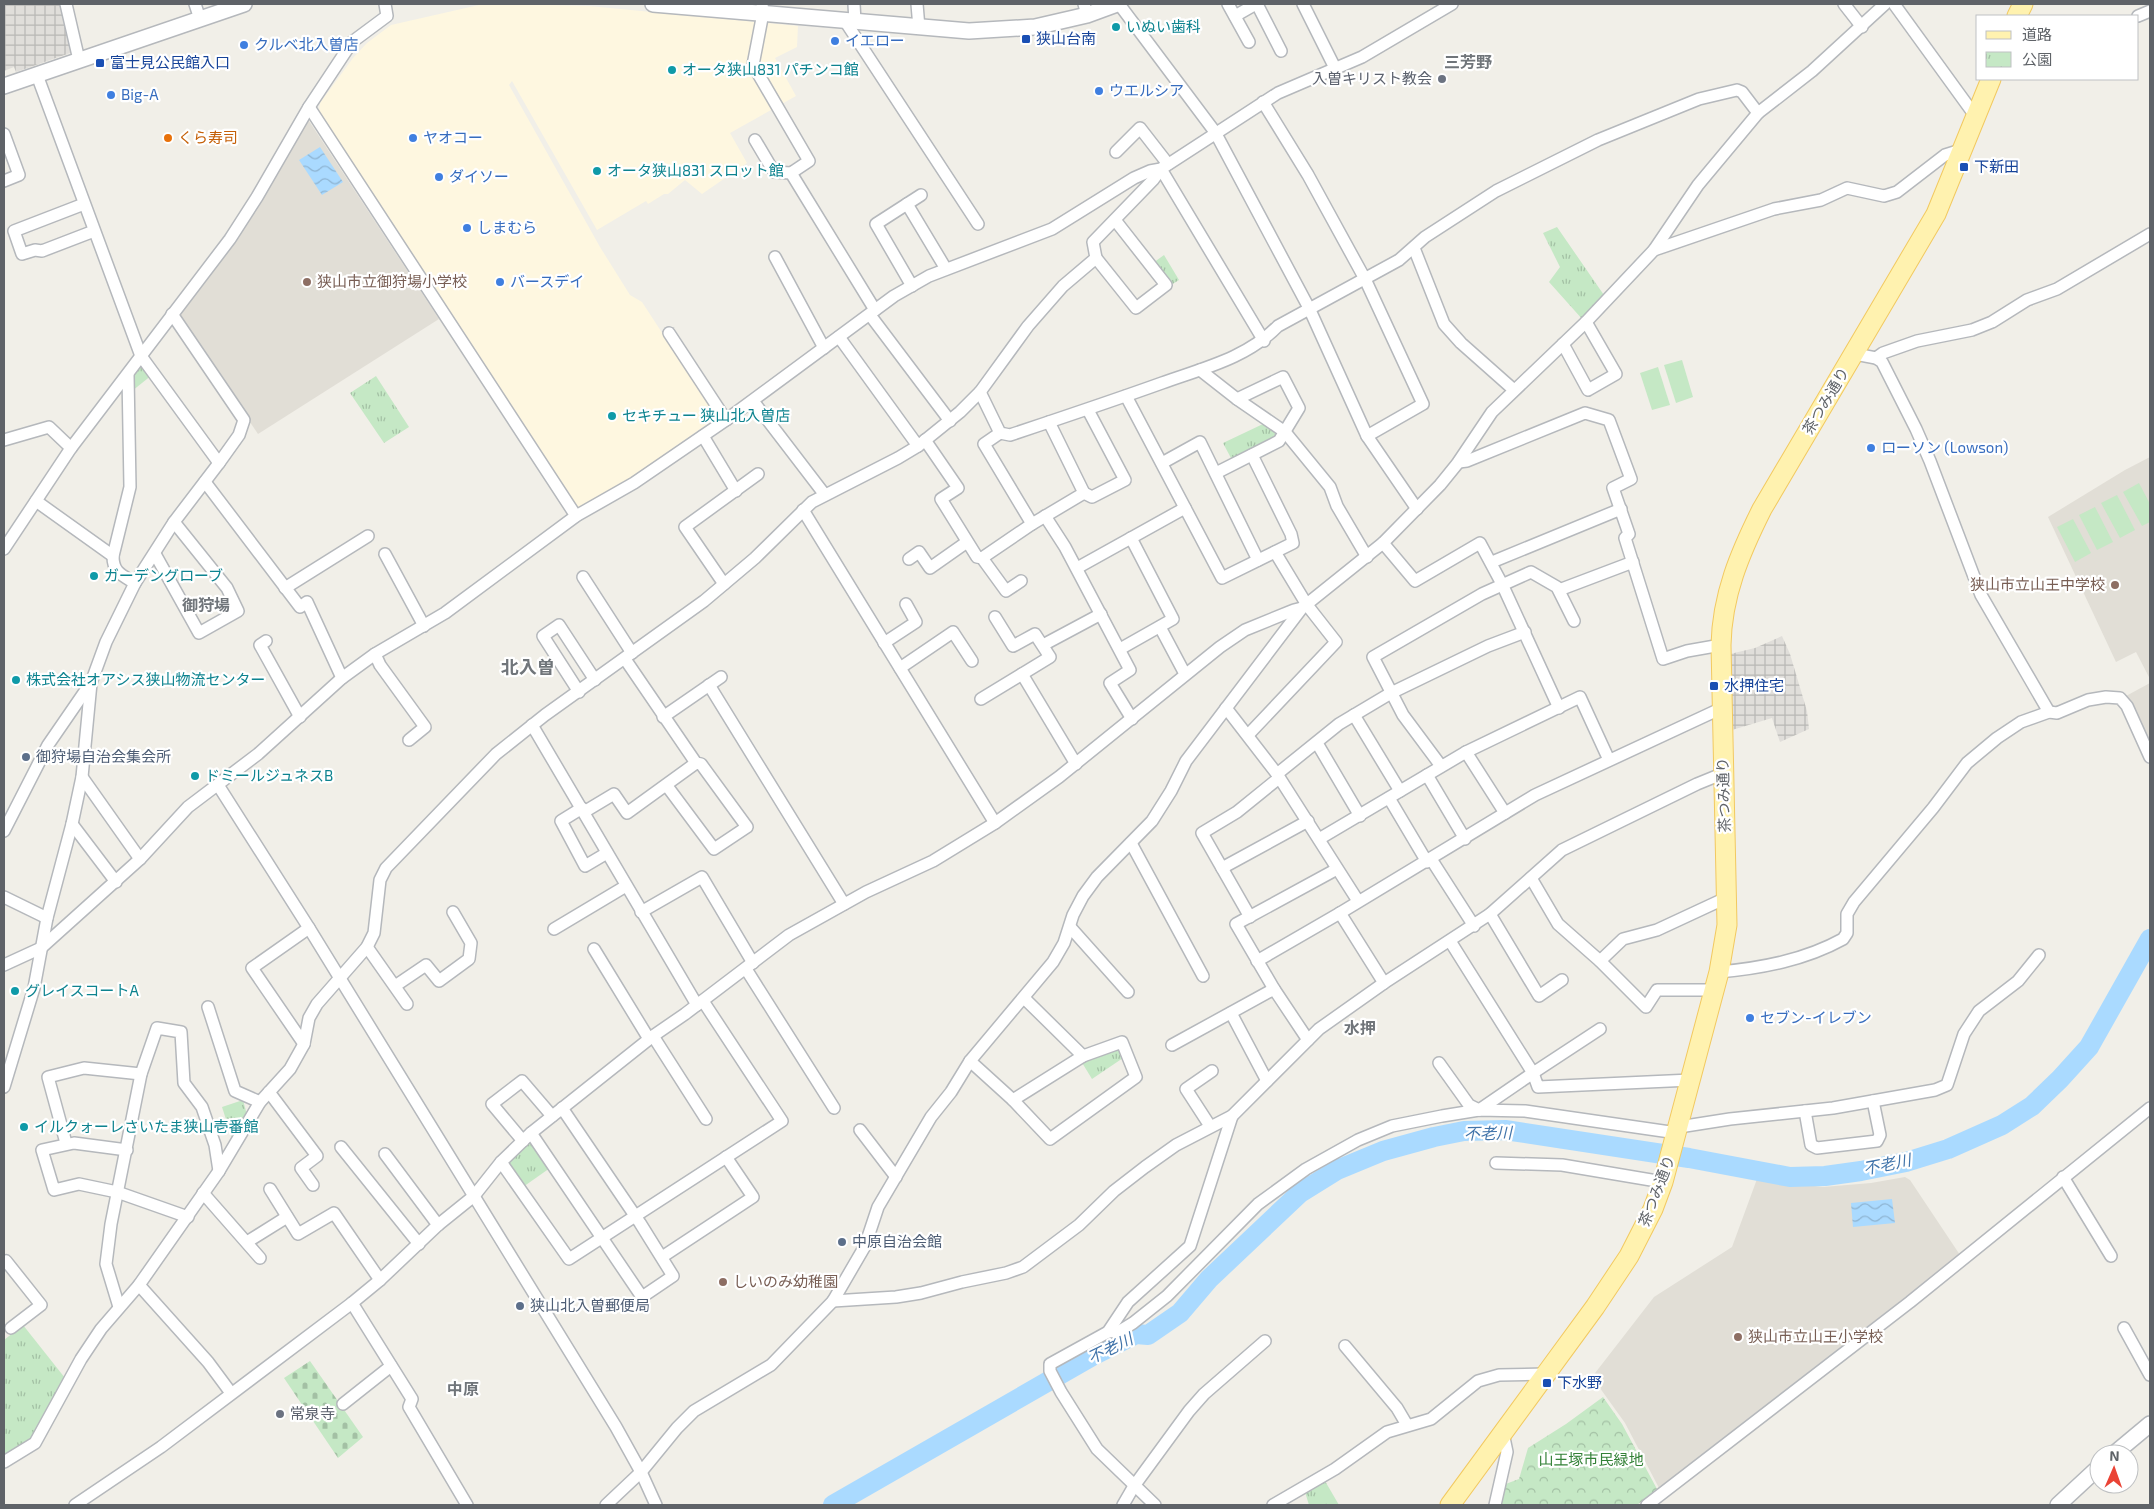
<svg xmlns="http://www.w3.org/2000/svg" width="2154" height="1509" font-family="'Exo 2','Noto Sans JP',sans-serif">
<defs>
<pattern id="industrial-grid" width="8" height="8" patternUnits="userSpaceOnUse" patternTransform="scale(1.25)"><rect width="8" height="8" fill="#e0deda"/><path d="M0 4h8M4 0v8" fill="none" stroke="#b9b8b5"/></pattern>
<pattern id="forest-crowns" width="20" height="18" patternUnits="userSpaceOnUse" patternTransform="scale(1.25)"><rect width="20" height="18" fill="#c5e8c5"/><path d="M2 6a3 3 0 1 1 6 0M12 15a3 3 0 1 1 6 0" fill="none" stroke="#a3c0a4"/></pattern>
<pattern id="cemetery-stones" width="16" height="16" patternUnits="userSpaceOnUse" patternTransform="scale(1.25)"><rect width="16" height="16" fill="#c5e8c5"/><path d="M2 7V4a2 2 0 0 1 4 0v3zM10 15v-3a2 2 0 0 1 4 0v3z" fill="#a3c0a4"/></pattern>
<pattern id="park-tufts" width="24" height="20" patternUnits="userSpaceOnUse" patternTransform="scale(1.25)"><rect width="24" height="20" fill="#c5e8c5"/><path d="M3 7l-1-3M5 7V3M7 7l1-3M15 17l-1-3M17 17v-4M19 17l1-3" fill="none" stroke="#a3c0a4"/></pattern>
<pattern id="water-waves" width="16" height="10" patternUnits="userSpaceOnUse" patternTransform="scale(1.25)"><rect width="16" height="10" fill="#aadaff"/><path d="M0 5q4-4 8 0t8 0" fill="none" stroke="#8eb4d2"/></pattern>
</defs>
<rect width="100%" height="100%" fill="#f1efe8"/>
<!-- commercial -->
<path fill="#fef7e0" d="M506,4L589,6L798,26L797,47L775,58L796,96L730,133L747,163L702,194L685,180L668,194H664L648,204L646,201L597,230L512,81L509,85L600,247L630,295L642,302L715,414L714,419L628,480L577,509L319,112L320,103L353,58L367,43L391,25L479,5Z"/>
<!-- industrial -->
<g fill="url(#industrial-grid)">
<path d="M4,4H62L73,52L16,72L14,67L4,71Z"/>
<path d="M1782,636L1790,654L1807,711L1809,729L1780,742L1772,718L1732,730L1730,654L1755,648Z"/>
</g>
<!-- education -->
<g fill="#e1ded6">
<path d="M306,121H309L439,319L258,434L180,319L181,307Z"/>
<path d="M2150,457V679L2136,652L2116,662L2048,517L2125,470Z"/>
<path d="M2150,683V747L2126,696Z"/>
<path d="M1905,1177L1910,1180L1960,1255L1659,1488L1625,1423L1592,1377L1654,1297L1732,1247L1757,1179L1823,1187L1871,1183Z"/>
</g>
<!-- grass -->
<g fill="#c5e8c5">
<path d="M1682,360L1693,397L1676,403L1664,365Z"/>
<path d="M1658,367L1670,405L1652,410L1640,373Z"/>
<path d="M2139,483L2150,504V522L2142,526L2123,492Z"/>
<path d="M2117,495L2135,530L2120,538L2101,503Z"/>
<path d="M2095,507L2113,542L2097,550L2079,515Z"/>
<path d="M2073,519L2091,553L2075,562L2057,527Z"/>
</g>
<!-- forest -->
<path fill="url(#forest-crowns)" d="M1603,1397L1622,1424L1657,1489L1637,1505H1499L1503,1485L1519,1479L1528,1448L1566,1424Z"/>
<!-- cemetery -->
<path fill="url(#cemetery-stones)" d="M310,1361L363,1437L338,1458L284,1378Z"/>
<!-- park -->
<g fill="url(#park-tufts)">
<path d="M1557,227L1606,298L1583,320L1549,282L1560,267L1543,233Z"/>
<path d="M1164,255L1179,280L1171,285L1153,263Z"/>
<path d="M138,364H144L152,375L132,391V371Z"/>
<path d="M376,376L409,427L384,443L350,393Z"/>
<path d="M1263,424L1276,432L1277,437L1232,460L1223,443Z"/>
<path d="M1117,1048L1123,1058L1092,1079L1081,1061Z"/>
<path d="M243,1100L247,1115L234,1139L232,1138L222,1107Z"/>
<path d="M527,1143H532L550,1168L523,1187L507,1163Z"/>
<path d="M23,1325L65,1378L31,1440L4,1456V1340Z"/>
<path d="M1325,1481L1339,1505H1309L1305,1492Z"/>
</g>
<!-- water -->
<g fill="url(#water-waves)">
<path d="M320,147L343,182L322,195L299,160Z"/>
<path d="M1892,1199L1895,1223L1853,1227L1851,1203Z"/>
</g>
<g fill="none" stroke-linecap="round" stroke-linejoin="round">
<!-- river -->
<path stroke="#aadaff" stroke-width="20" d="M833,1505L1094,1355L1136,1334L1148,1335L1180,1313L1209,1279L1300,1193L1337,1170L1383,1151L1434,1137L1464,1131L1505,1130L1689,1158L1790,1177L1825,1176L1861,1171L1906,1162L1948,1149L2002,1125L2032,1106L2060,1079L2089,1047L2150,939"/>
<defs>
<g id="minor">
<path d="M66,4L79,60"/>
<path d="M195,4L200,19"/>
<path d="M854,4L855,22"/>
<path d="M917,4L919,28"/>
<path d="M1084,4L1087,15"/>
<path d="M1119,4L1215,132L1309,308L1367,436L1417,509"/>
<path d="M1228,4L1249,42"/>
<path d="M1257,4L1281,51"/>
<path d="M1303,4L1335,68"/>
<path d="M1844,4L1862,27"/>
<path d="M1894,4L1976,117"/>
<path d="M1235,16L1256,4"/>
<path d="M2138,16L2150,11"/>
<path d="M845,21L978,224"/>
<path d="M1263,102L1308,175L1365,279L1423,404L1367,436"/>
<path d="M309,107L576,516"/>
<path d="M4,134L19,175L4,181"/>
<path d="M755,140L774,172L791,173L809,161L753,65L763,13L762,4"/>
<path d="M1116,152L1140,128L1168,164"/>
<path d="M1161,169L1264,341"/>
<path d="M791,173L875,310"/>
<path d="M84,204L14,231L22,254L35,250L42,251L94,231"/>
<path d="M907,204L946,269"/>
<path d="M1414,248L1444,324L1461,343L1514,390"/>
<path d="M1654,250L1774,209L1821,200L1847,188L1884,196L1897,192L1945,155L1964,149"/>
<path d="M775,257L824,348"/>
<path d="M1096,258L1136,308L1166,285L1115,220"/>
<path d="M912,286L876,224L921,195"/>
<path d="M172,314L244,420L239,435L219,463"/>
<path d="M870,315L950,421"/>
<path d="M669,333L726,420"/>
<path d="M839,337L918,446"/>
<path d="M1563,344L1588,390L1616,374L1586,322"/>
<path d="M1855,354L1876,358L1882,362L1916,429L1930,461L1981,595L2049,712"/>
<path d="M1876,358L1883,353L1917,341L1972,330L1992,322L2027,300L2057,289L2150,234"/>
<path d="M1200,370L1237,399L1285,432L1330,487L1337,506L1367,557"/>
<path d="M128,375L130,487L113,556C113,573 122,575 135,583"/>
<path d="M980,392L1000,433L1010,435C1061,418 1112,401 1162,383C1204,368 1247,358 1278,326L1399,260L1425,237L1496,191L1598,140L1699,99L1737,90L1742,92L1758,113"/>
<path d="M1126,396L1222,578L1293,543L1291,534L1252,455"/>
<path d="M753,401L825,495"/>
<path d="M1000,433L984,444L1032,524L1084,493L1049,422"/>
<path d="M703,436L736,491"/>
<path d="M4,440L49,427L71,448"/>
<path d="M925,440L958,488L941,499L977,557L982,558L1006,591L1021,581"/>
<path d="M1459,462L1467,461L1585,413L1609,420L1631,479L1613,488L1629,534L1625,538L1663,659L1687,651L1721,645"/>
<path d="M1162,463L1200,442L1258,560"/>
<path d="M1216,473L1279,441L1299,408L1283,377L1237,399"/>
<path d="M205,482L300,607L307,602L342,678"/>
<path d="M1084,493L1092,497L1125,480L1088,410"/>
<path d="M36,501L113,556"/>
<path d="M803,510L995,823"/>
<path d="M1045,516L1065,547L1130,670L1110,683L1132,719"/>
<path d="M1383,543L1415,581L1480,543L1502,584L1559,708"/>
<path d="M4,549L71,448L230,239L257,197L309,107L352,42L387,16L385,4"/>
<path d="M155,554L199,633L238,611L227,588L174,522"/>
<path d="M385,554L424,626"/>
<path d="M982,558L1032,524"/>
<path d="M909,559L919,552L930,568L967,542"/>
<path d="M1492,562L1621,509"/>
<path d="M1077,568L1185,508"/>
<path d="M583,577L632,653"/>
<path d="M724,584L685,527L758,474"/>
<path d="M285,588L368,536"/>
<path d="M1559,590L1633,562"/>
<path d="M1160,627L1185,674"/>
<path d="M266,641L260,645L300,717"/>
<path d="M884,643L916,622L906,604"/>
<path d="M1043,645L1101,614"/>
<path d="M1120,649L1173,619L1131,538"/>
<path d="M375,654L380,665L425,727L409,740"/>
<path d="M625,659L696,763L701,764L747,827L714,849L667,786"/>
<path d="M900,668L953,632L972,661"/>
<path d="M1022,674L1076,764"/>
<path d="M709,685L844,904"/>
<path d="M579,692L543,636L559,625L595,680"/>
<path d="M981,699L1050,657L1035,634L1013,646L995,617"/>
<path d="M1226,708L1277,774L1358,901"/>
<path d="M1354,715L1400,791"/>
<path d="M663,717L721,677"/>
<path d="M532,725L697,1005"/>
<path d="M1248,735L1336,642L1307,605L1275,552"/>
<path d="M1317,743L1360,816"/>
<path d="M1466,752L1505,813"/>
<path d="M1441,766L1403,715L1373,657L1482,594L1531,572L1557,587L1574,621"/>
<path d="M1277,774L1339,724L1391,693L1488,646L1525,632"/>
<path d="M1427,775L1465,839"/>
<path d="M82,777L140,859"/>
<path d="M218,785L309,928L616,1427L641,1472L656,1505"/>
<path d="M1389,798L1427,862"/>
<path d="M582,808L561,821L585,866L607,853"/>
<path d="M584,812L614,794L627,813L696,763"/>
<path d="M72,824L116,882"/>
<path d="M4,831L48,745L90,684"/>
<path d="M1319,839L1466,752L1580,697L1609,760"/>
<path d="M1131,843L1203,976"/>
<path d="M1431,859L1474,926"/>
<path d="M1222,868L1308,821"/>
<path d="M1531,878L1558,924L1600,961L1646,1007L1657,990H1714"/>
<path d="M4,897L47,918"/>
<path d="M641,912L702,877L753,963"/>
<path d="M1340,913L1384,983"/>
<path d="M1490,914L1539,996L1562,980"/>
<path d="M1250,917L1202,833L1237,812L1279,778"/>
<path d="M1070,927L1128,992"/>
<path d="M554,929L626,886"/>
<path d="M1450,941L1533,1073L1600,1029"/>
<path d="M367,947L407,1004"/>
<path d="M594,949L649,1039"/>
<path d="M1257,961L1340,913L1535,795L1722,708"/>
<path d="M1600,961L1623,939L1657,930L1728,897"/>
<path d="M4,965L41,948L140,859L188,807L258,754L342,678L375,654L445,613L576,516L634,483L726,420L894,296L929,276L1052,229L1134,178L1150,171L1161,169"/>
<path d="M746,969L834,1108"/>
<path d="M1719,972C1762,968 1805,960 1843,939L1847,933V914L1854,902L1933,808L1967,763L1997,738L2021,722L2049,712L2057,713L2088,700L2106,697L2120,698L2127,706L2150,757"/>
<path d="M395,986L426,965L439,981L469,959L471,943L453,912"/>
<path d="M208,1007L235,1091L260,1102"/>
<path d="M1231,1013L1267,1081"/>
<path d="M653,1036L706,1119"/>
<path d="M1308,1040L1274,989L1236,924L1337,869"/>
<path d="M304,1044L252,968L309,928"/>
<path d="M1172,1045L1274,989"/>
<path d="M970,1061L1013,1100L1050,1139L1136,1077L1122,1042L1083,1056L1024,998"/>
<path d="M1439,1063L1469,1105L1479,1110"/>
<path d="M4,1087L34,988L47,918L72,824L82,777L91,683L106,642L135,583L174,522L219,463L141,356L37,75"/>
<path d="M269,1092L317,1156L301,1168L313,1185"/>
<path d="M1013,1100L1083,1056"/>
<path d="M1479,1110L1533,1073L1538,1087L1691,1080"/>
<path d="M1805,1111L1811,1145L1817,1148L1877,1141L1880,1135L1873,1101"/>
<path d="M1210,1126L1186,1089L1212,1071"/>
<path d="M1679,1127L1730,1119L1833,1108L1935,1090L1947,1085L1964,1034L1979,1011L2018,981L2039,955"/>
<path d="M860,1130L896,1177"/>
<path d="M531,1133L642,1297L673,1276L640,1223L562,1108"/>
<path d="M523,1141L492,1104L522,1081L552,1116"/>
<path d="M66,1143L48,1077L84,1068L141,1074"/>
<path d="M341,1147L419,1244"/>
<path d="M127,1150L74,1143L42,1150L54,1190L79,1184L117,1192L188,1217"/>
<path d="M385,1154L438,1225"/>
<path d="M501,1162L569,1259L782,1121L703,1001"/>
<path d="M1496,1163L1562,1165L1663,1182"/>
<path d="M2063,1177L2111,1256"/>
<path d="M270,1189L298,1234L334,1213L380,1280"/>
<path d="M203,1193L260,1258"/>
<path d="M247,1242L287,1217"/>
<path d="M662,1257L753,1197L726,1157"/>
<path d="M4,1262L6,1261L41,1305L11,1328"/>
<path d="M139,1285L208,1362L231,1393"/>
<path d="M833,1301L896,1297L921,1293L962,1282L1006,1273L1023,1267L1079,1225L1114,1191L1145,1167L1176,1145L1232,1116L1319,1029L1384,983L1490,914L1562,850L1697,784L1724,773"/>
<path d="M352,1303L412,1399L409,1407L467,1505"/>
<path d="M119,1307L106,1264L111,1224L141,1074L157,1028L181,1032L184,1083L202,1107L215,1145L219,1171"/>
<path d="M2124,1328L2150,1375"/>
<path d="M1108,1332L1120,1331L1133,1323L1167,1296L1258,1204L1306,1169L1358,1140L1392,1126L1442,1116L1479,1110L1525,1111L1677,1133"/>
<path d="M1345,1346L1397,1408L1407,1425"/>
<path d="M343,1404L391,1366"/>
<path d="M4,1462L35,1443L81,1359L101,1329L139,1285L219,1171L260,1102L290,1069L304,1044L309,1018L317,1004L367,947L374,933L380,880L386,868L496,754L545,715L704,601L755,558L812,502L898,458L918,446L960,412L980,392L1028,326L1063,286L1096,258L1093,242L1153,180L1161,169L1278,93L1362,57L1452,4"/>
<path d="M75,1505L161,1447L352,1303L380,1280L438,1225L474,1196L501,1162L531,1133L653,1036L685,1014L789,935L866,892L933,861L995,823L1059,777L1220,647L1245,630L1294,610L1302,608"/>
<path d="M606,1505L641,1472L677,1428L694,1411L771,1365L833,1301L865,1246L878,1207L931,1117L951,1092L970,1061L1053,962L1064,943L1073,915L1083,896L1097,877L1152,821L1171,791L1186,761L1302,608L1383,543L1440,485L1457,464L1492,412L1586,322L1654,250L1698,185L1758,113L1812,71L1885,4"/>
<path d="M1123,1505L1134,1486L1189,1411L1204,1394L1265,1341"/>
<path d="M1155,1505L1097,1449L1061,1392L1050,1371V1364L1108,1332L1128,1302L1190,1246L1232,1116"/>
<path d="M1273,1505L1335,1469L1387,1432L1431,1419L1478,1381L1499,1375L1546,1374"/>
<path d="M1495,1505L1507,1452L1503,1433"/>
<path d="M1647,1505L1910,1302L2150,1108"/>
</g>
<g id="tertiary">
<path d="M653,4L969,31L1035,27L1087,15L1117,4"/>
<path d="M4,86L244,4"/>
<path d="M2114,1454L2150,1424"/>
<path d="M2058,1505L2099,1467"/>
</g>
<g id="primary">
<path d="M2017,16L2023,4"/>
<path d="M1450,1505L1595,1307L1629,1256L1653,1209L1663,1182L1719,972L1727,925L1721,645C1722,595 1740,553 1762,509L1936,214L1991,79"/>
</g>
</defs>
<!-- minor casing -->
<use href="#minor" stroke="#b5b8bc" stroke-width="14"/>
<!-- tertiary casing -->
<use href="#tertiary" stroke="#b5b8bc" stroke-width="18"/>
<!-- primary casing -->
<use href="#primary" stroke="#f2c960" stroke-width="21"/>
<!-- minor -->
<use href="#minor" stroke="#fff" stroke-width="11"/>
<!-- tertiary -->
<use href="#tertiary" stroke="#fff" stroke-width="15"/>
<!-- primary -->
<use href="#primary" stroke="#fff2af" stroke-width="19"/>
</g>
<!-- markers -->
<g fill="#0f9aa8" stroke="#fff" stroke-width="2">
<circle cx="1116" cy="27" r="5"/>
<circle cx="672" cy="70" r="5"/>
<circle cx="597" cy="171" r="5"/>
<circle cx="612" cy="416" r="5"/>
<circle cx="94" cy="576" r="5"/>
<circle cx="16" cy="680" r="5"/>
<circle cx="195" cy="776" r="5"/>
<circle cx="15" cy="991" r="5"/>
<circle cx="24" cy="1127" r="5"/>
</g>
<g fill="#1a4fb4" stroke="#fff" stroke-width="2">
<rect x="1021" y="34" width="10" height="10" rx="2.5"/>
<rect x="95" y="58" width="10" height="10" rx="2.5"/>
<rect x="1959" y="162" width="10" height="10" rx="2.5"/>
<rect x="1709" y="681" width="10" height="10" rx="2.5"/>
<rect x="1542" y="1378" width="10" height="10" rx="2.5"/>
</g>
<g fill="#3f7fe0" stroke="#fff" stroke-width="2">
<circle cx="835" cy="41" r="5"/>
<circle cx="244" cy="45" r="5"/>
<circle cx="1099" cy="91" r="5"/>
<circle cx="111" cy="95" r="5"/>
<circle cx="413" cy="138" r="5"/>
<circle cx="439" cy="177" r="5"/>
<circle cx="467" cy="228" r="5"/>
<circle cx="500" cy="282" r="5"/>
<circle cx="1871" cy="448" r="5"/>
<circle cx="1750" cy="1018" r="5"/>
</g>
<g fill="#6b7280" stroke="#fff" stroke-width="2">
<circle cx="1442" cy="79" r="5"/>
<circle cx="280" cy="1414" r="5"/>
</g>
<circle fill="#e8710a" stroke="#fff" stroke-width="2" cx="168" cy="138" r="5"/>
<g fill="#8d6e63" stroke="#fff" stroke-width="2">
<circle cx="307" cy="282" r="5"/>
<circle cx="2115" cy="585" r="5"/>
<circle cx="723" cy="1282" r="5"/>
<circle cx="1738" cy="1337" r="5"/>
</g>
<g fill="#5c6f8a" stroke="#fff" stroke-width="2">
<circle cx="26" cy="757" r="5"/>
<circle cx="842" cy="1242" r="5"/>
<circle cx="520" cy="1306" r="5"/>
</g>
<g text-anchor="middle" stroke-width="4.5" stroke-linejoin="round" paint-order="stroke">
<!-- culture labels -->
<g font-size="15" fill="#0d838f" stroke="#fff" text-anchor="start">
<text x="1126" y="32">いぬい歯科</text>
<text x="682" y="75">オータ狭山831 パチンコ館</text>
<text x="607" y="176">オータ狭山831 スロット館</text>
<text x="622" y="421">セキチュー 狭山北入曽店</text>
<text x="104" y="581">ガーデングローブ</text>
<text x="26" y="685">株式会社オアシス狭山物流センター</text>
<text x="205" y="781">ドミールジュネスB</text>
<text x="25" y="996">グレイスコートA</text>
<text x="34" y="1132">イルクォーレさいたま狭山壱番館</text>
</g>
<!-- transit labels -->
<g font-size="15" fill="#164399" stroke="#fff" text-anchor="start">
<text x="1036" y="44">狭山台南</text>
<text x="110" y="68">富士見公民館入口</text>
<text x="1974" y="172">下新田</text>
<text x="1724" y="691">水押住宅</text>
<text x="1557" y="1388">下水野</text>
</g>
<!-- shop labels -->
<g font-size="15" fill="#366cbe" stroke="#fff" text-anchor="start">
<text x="845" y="46">イエロー</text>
<text x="254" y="50">クルベ北入曽店</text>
<text x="1109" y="96">ウエルシア</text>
<text x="121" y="100">Big-A</text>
<text x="423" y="143">ヤオコー</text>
<text x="449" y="182">ダイソー</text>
<text x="477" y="233">しまむら</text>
<text x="510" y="287">バースデイ</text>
<text x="1881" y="453">ローソン (Lowson)</text>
<text x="1760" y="1023">セブン-イレブン</text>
</g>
<!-- worship labels -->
<g font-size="15" fill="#5b616d" stroke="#fff" text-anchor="end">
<text x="1432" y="84">入曽キリスト教会</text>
<text x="290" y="1419" text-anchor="start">常泉寺</text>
</g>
<!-- food labels -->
<g font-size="15" fill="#c56008" stroke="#fff" text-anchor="start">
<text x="178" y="143">くら寿司</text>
</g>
<!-- education labels -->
<g font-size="15" fill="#785e54" stroke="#fff" text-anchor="start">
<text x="317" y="287">狭山市立御狩場小学校</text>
<text x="2105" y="590" text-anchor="end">狭山市立山王中学校</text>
<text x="733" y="1287">しいのみ幼稚園</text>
<text x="1748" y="1342">狭山市立山王小学校</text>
</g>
<!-- street labels -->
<g font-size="15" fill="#5f6368" stroke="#fff">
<text transform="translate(1826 401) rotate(-59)" y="5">茶つみ通り</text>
<text transform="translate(1724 795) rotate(-92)" y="5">茶つみ通り</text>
<text transform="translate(1657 1191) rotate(-69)" y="5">茶つみ通り</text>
</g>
<!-- service labels -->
<g font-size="15" fill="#4e5e75" stroke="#fff" text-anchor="start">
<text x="36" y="762">御狩場自治会集会所</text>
<text x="852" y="1247">中原自治会館</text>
<text x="530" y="1311">狭山北入曽郵便局</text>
</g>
<!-- park labels -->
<g font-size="15" fill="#348238" stroke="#fff">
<text x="1591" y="1465">山王塚市民緑地</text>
</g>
<!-- neighbourhood labels -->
<g font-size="16" font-weight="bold" fill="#70757a" stroke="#fff">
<text x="1468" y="68">三芳野</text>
<text x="206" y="611">御狩場</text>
<text x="1360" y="1034">水押</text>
<text x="463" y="1395">中原</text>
</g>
<!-- water labels -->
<g font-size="16" font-style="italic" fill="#4174aa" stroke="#fff">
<text transform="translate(1488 1133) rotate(-1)" y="6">不老川</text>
<text transform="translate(1887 1164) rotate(-11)" y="6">不老川</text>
<text transform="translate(1110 1348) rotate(-26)" y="6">不老川</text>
</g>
<!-- quarter labels -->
<g font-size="18" font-weight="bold" fill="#70757a" stroke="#fff">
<text x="528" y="674">北入曽</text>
</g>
</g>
<!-- border -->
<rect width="2154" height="1509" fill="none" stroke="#5f6368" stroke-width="10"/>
<!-- legend -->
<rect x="1976" y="15" width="162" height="65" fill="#ffffff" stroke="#bfc1c3"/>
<rect x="1986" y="31" width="25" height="8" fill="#fff2af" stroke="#bfc1c3"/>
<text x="2022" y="40" font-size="15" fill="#5f6368">道路</text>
<rect x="1986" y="52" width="25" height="15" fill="url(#park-tufts)" stroke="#bfc1c3"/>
<text x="2022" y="65" font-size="15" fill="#5f6368">公園</text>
<!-- north arrow -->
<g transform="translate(2114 1469) rotate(2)"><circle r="24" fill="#ffffff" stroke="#bfc1c3"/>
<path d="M0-4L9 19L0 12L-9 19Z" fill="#ea4335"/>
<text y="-8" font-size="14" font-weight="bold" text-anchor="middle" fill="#5f6368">N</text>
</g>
</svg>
